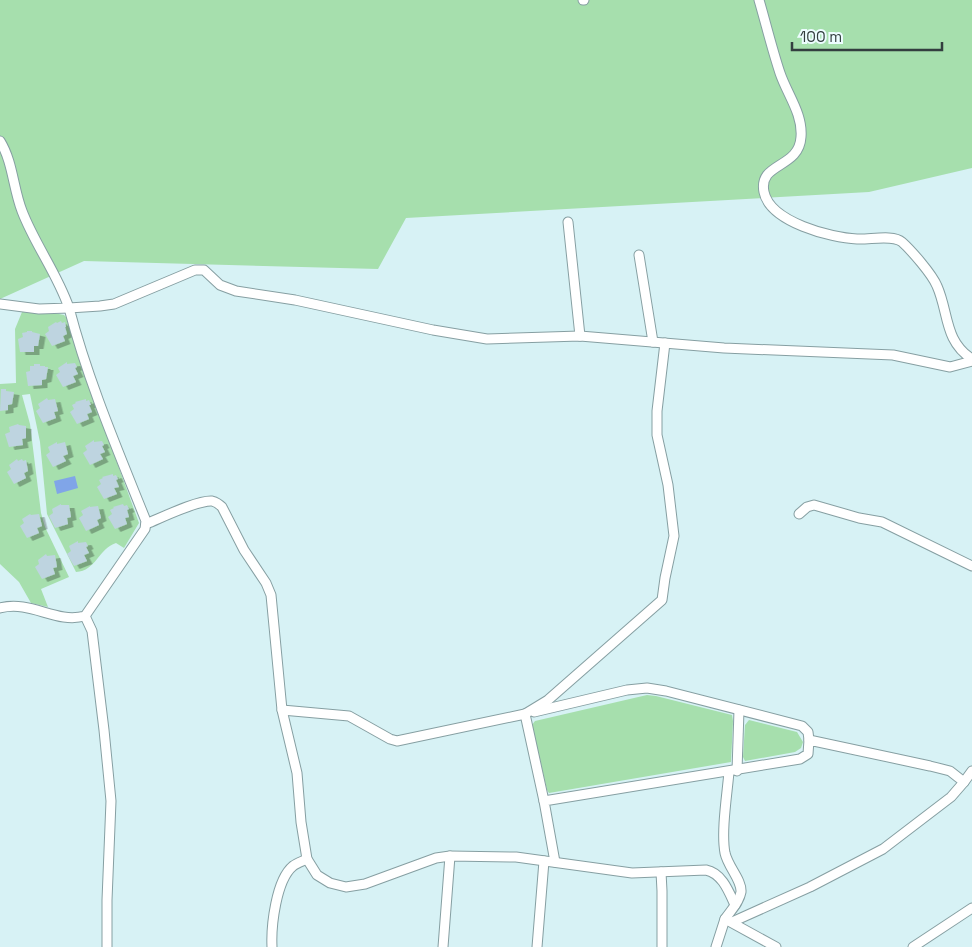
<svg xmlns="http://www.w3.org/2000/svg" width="972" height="947" font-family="'Space Grotesk',sans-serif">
<defs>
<filter id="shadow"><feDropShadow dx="5.5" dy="3" stdDeviation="0" flood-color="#0004"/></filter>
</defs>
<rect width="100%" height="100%" fill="#d7f2f5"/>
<!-- green -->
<g fill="#a6dfad">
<path d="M0,0H972V168L869,192L406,218L378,269L84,261L0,299Z"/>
<path d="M22,312L59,314L64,315L67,318L78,355L139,523L124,548L116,543C99,548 96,571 76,572L47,514L40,442L30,394L22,395L30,424L41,513L45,527L69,577L41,589L48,607L31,603L19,582L0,564V384L16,383L15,329Z"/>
<path d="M647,695L656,696L732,715L733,721L731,762L549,793L547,790L532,725L535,721Z"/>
<path d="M749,720L797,732L803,742L801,748L795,752L745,761L743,757L745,725Z"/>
</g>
<!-- water -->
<path fill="#80a5e8" d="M75,476L78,488L57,494L54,481Z"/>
<!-- building -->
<g fill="#bed4e0" filter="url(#shadow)">
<path d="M61,321L62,323L65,322L66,327H65L67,334L63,336L65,341L52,346L45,334L49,331L48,327L56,322L57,323Z"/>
<path d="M27,331H32V332L40,334L38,346H34V352H20L18,339L23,337L22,333L27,332Z"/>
<path d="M67,362V364L75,363L77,367L75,368L78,374L73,376L76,382L63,387L56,375L60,372L58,368Z"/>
<path d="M34,364H40V366H45V367H48L46,379L42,380V385L28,386L26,372L30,371V366H34Z"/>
<path d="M1,389H6V391L14,392L12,404L8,405V410L0,411Z"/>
<path d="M47,398L48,400L55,399L58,411L54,412L56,418L43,423L36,411L40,408L38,404Z"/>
<path d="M86,399V401L89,400L91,405H89L92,412L87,414L89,419L77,424L70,412L74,409L72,405L76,403L75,402Z"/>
<path d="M18,424L19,425L26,426V438L22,439L23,445L9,447L5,434L10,432L9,427Z"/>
<path d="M94,440V442L102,441L104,445L102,446L105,452L100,454L103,459L90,465L83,453L87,450L85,446Z"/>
<path d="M57,442V444L65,442L68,454L63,456L66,461L53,467L46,455L50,452L48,447Z"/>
<path d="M17,459L18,461L22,459L23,461L26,460L28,471L24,473L26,478L14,484L7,472L11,469L9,465Z"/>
<path d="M113,474V476L116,475L118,479L116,480L119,487L114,488L117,494L104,499L97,487L101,484L99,480L103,478L102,477Z"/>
<path d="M61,504V505H69L71,517L67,518L68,524L55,528L49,516L53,513L52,509Z"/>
<path d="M123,504L124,506L127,505L129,509L127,510L129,517L125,518L127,524L115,529L108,517L112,514L110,510L114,508L113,507Z"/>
<path d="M90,506V507L98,506L101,518L97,520L99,525L86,531L79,518L83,515L81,511Z"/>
<path d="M30,514L31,515L39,514L42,526L37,528L39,533L27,538L20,526L24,523L22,519Z"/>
<path d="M78,541V543L86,542L88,546L86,547L89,553L84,555L87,561L74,566L67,554L71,551L69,546Z"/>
<path d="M46,554L47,556L55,555L57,567L53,568L55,574L42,579L35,567L39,564L38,560Z"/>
</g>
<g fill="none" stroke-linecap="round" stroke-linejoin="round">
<defs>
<g id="minor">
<path d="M583,0H584"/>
<path d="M759,0C766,24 772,49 780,73C787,94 803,114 801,137C799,169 758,162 764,192C770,222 831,238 857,239C869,240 893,234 902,242C911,250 932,274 937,286C949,313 944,341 972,359"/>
<path d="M0,141C13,162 13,188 22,211C35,245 57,273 69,308L39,309L0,304"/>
<path d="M568,222L580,336"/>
<path d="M639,255L653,342"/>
<path d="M799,514L807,507L814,505L859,518L882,522L972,566"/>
<path d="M146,524C161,518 197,500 212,501C216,502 219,504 222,507L244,550L266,583L271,595L282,710L297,773L301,822L307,859L317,875L330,883L346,887L365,884L436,858L450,856L516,857L632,873L706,870C722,873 729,892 735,905"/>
<path d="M0,608C32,600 55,624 85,616L145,529L146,521C118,451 88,381 69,308L100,306L114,304L195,270H204L220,285L236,291L295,300L433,330L487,339L580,336L724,348L893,355L950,367L972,361"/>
<path d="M85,616L92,631L104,730L111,801L107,900V947"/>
<path d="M282,710L349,716L390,739L397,741L525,714L544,801"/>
<path d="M534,712L627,690L647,688L666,691L802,726L808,732L809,740"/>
<path d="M525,714L548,700L662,600L665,578L674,536L668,485L657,435V411L665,343"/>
<path d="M737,771L739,710"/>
<path d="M729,772C727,795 721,832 725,853C728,867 742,880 741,892C739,903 731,910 725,919L776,947"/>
<path d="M964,782L972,771"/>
<path d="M555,862L544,801L800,759L808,754L809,740L930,766L950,771L964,782L951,797L883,849L810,887L732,922"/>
<path d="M661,872L662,891V947"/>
<path d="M272,947C271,926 276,880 293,866C297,863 303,861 307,859"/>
<path d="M443,947L450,856"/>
<path d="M537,947L544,861"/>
<path d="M716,947L725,919"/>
<path d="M913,947L972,908"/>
</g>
</defs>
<!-- minor casing -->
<use href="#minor" stroke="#869fa2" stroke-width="11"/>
<!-- minor -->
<use href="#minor" stroke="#fff" stroke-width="9"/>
</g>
<!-- scale -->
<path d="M792 42v8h150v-8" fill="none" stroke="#333e3f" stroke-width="2.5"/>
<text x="800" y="42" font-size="15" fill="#333e3f" stroke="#edfdff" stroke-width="4" paint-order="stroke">100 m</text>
</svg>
